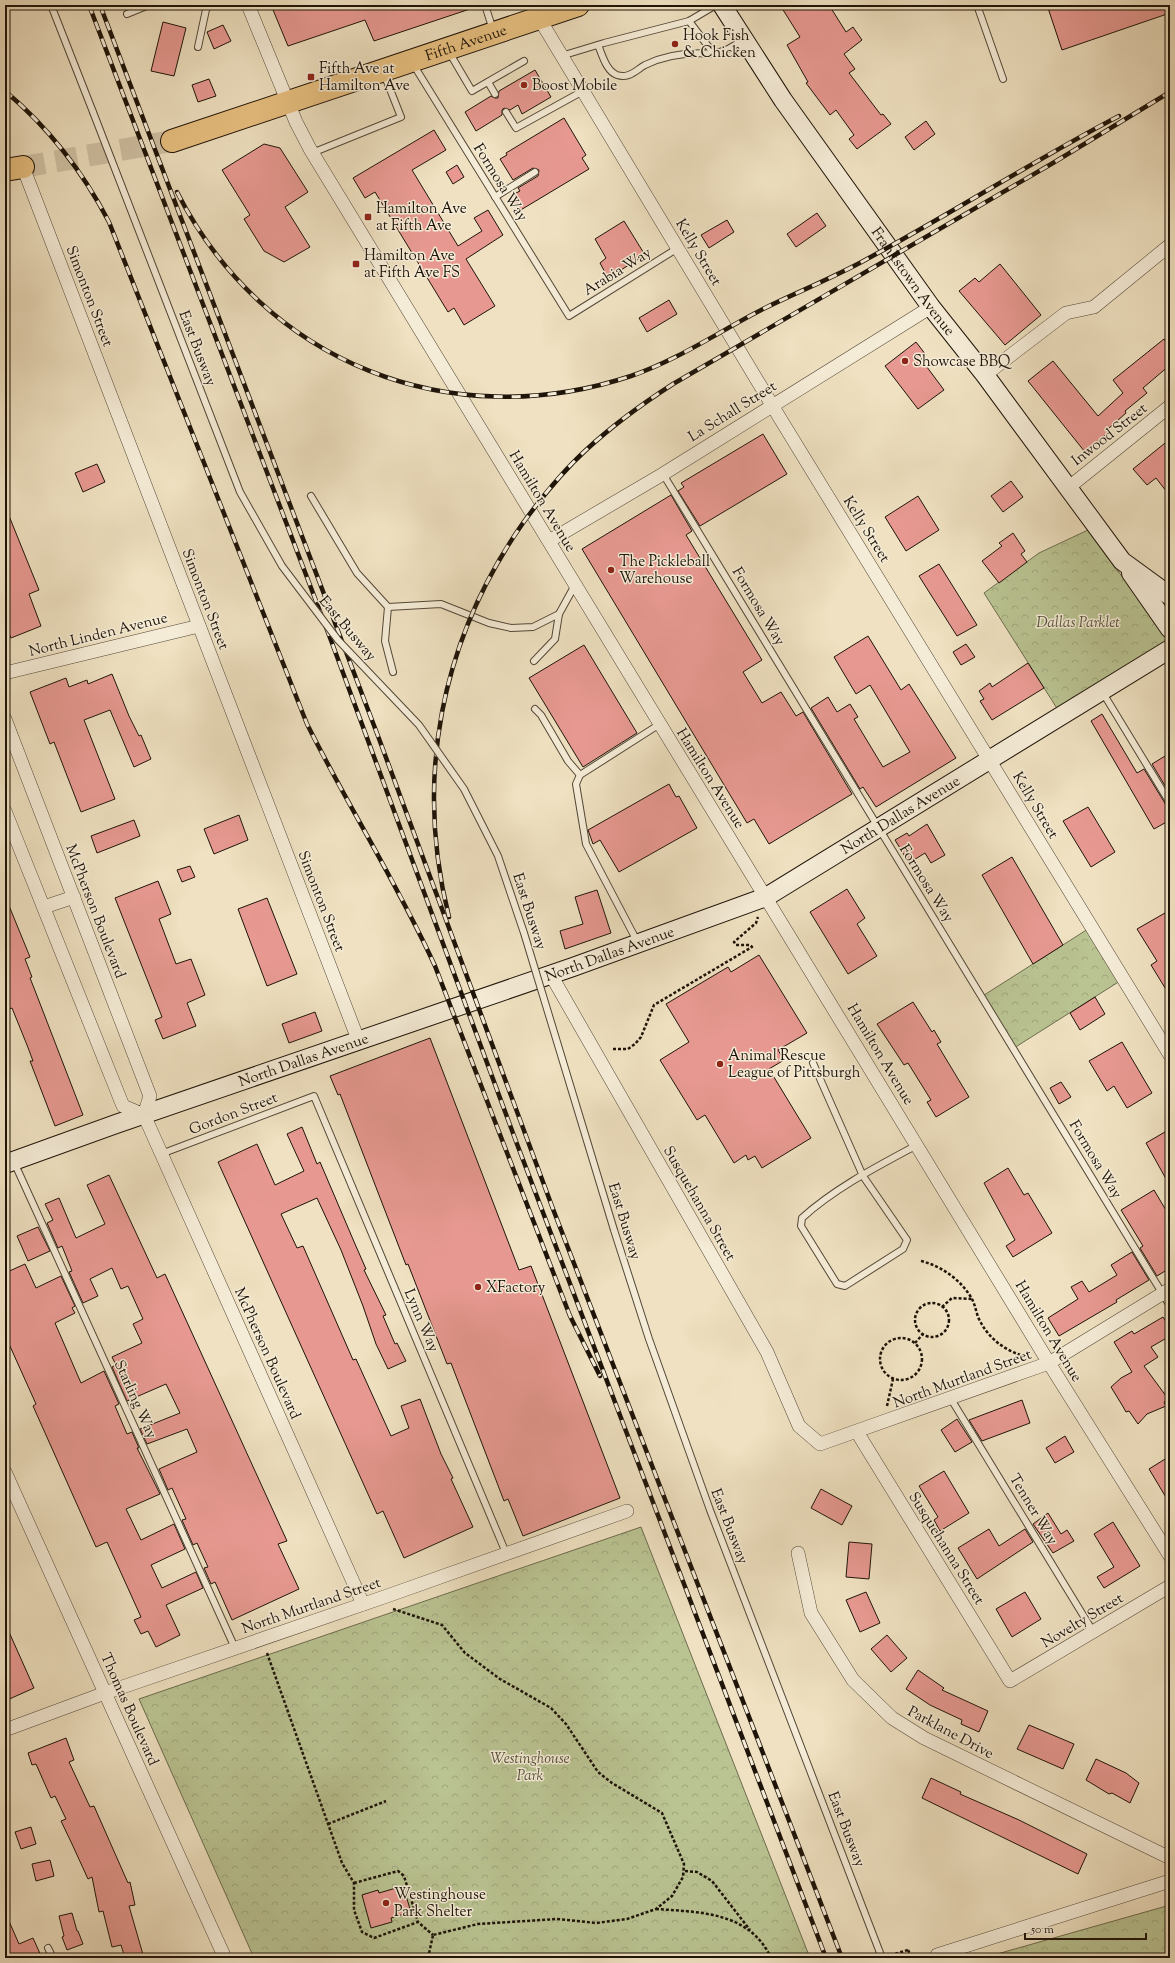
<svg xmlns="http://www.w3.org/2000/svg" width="1175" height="1963" font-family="'Sorts Mill Goudy',serif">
<defs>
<pattern id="park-crowns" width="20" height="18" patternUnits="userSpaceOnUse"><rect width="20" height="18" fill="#bac392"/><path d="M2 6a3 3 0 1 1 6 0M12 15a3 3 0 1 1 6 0" fill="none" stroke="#9fa77d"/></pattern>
</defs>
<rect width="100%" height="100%" fill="#efe1c1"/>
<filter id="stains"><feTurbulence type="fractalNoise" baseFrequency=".005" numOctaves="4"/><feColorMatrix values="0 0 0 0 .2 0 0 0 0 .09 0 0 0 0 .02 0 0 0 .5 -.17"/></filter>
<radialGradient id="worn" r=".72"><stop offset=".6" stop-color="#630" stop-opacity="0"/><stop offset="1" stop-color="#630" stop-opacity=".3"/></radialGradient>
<!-- park -->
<g fill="url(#park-crowns)" stroke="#6c6c4e">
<path d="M1088,530L1170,642L1058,710L984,593L1039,553Z"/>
<path d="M1088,929L1120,981L1014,1048L981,997Z"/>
<path d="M641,1527L810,1958H254L139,1699Z"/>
<path d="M1170,1905V1958H983Z"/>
</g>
<!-- building -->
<g fill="#e79991" stroke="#1e1409">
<path d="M271,5H476V7L374,41L365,20L288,46Z"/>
<path d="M780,5H829L846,32L853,27L862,40L844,54L855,69L849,73L881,115L883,114L891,124L857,149L849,139L854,135L836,110L830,115L806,83L808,82L787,45L800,37Z"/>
<path d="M1047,5H1170V13L1062,50Z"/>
<path d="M163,22L186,28L174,76L151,71Z"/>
<path d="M223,25L231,41L214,49L207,32Z"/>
<path d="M535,70L551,97L522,114L518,105L510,110L504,108L502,110V115L476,131L465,112L491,96L495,98H498L499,91Z"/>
<path d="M209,79L216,96L198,102L192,85Z"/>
<path d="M564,118L586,155L582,158L589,169L519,211L510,196L520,191L518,188L538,176L539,170L533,168L513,180L500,159L507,155L506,153Z"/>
<path d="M926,121L935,134L914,150L905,137Z"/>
<path d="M434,130L446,150L412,170L458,246L482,231L474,218L488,210L503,235L466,259L495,306L464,325L454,308L448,312L375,192L365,198L353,178Z"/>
<path d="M264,144L280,148L308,192L285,207L310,247L284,262L264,251L244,219L250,215L222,170Z"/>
<path d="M457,165L464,177L453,184L446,172Z"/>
<path d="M817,213L826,226L796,247L787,234Z"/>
<path d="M727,220L734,232L709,248L701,235Z"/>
<path d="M624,221L645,255L608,278L600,263L606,258L595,239Z"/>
<path d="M1000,264L1041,315L1005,345L959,291L975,278L979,282Z"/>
<path d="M669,300L677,314L647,332L639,318Z"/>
<path d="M1164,339L1170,347V365L1143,388L1147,393L1125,411L1126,413L1108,429L1110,431L1085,452L1028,381L1053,361L1098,416L1123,393L1113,380Z"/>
<path d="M916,342L926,355L921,359L944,390L918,409L885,366Z"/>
<path d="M763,434L787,474L700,526L678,491L684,487L681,483Z"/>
<path d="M1170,439V496L1156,478L1147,485L1133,469Z"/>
<path d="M97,464L105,482L83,492L75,473Z"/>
<path d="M1011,481L1023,497L1003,512L991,496Z"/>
<path d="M671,495L692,531L686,535L762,660L743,672L762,703L781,692L796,716L803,712L852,794L769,844L754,819L747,823L582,549Z"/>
<path d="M918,496L939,530L906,551L885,517Z"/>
<path d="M5,506L39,590L29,594L41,626L11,638L5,624Z"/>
<path d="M1013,533L1025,551L1021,554L1027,562L999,583L982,561L1002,546L999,543Z"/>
<path d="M939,564L977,625L957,636L919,576Z"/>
<path d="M868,636L901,690L909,684L956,758L876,807L863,787L860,789L811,708L828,697L837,712L850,704L858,717L854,719L883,767L910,752L870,685L856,694L834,657Z"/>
<path d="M966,644L975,657L961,665L953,652Z"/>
<path d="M584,645L637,733L583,767L529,678Z"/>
<path d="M1028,663L1044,688L992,720L980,701L984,699L979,691L990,683L992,687Z"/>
<path d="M112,674L129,716L139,736L141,735L151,759L134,767L110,710L84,720L115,799L81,812L54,742L50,744L30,692L66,678L69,687L87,680L88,684Z"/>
<path d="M1102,714L1137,773L1144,769L1166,805L1170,807V820L1154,829L1091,721Z"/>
<path d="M1170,753V794L1152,764Z"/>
<path d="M669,784L676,797L679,796L697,828L619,872L600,840L593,844L588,830Z"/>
<path d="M1088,807L1115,852L1091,867L1063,821Z"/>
<path d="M239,815L248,840L214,854L204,829Z"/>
<path d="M134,820L140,836L97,853L91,836Z"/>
<path d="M927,824L945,855L931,863L925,853L909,863L895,840L907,833L909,836Z"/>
<path d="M1012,857L1063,945L1033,964L982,875Z"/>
<path d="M190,866L195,877L182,882L177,870Z"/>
<path d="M158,881L171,914L159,919L176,964L191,959L205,995L187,1003L196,1026L163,1039L155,1020L162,1017L115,898Z"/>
<path d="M847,889L865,918L857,924L877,956L848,974L810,912Z"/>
<path d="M597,890L611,933L565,949L560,931L583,924L575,897Z"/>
<path d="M5,896L30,957L25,959L32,977L30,978L34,988L83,1115L55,1126L30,1061H33L27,1045L12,1008L9,1009L5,999Z"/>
<path d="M267,898L297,974L267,986L238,909Z"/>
<path d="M1165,913L1170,921V996L1151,965L1157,961L1137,929Z"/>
<path d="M759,955L807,1033L778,1050L784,1060L769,1069L811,1138L762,1168L755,1156L748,1160L746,1155L734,1163L705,1115L697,1120L660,1060L689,1042L666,1004L728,967L731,972Z"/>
<path d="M1095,997L1105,1014L1080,1030L1070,1013Z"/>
<path d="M913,1002L932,1032L934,1030L941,1042L937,1044L969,1097L936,1117L927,1102L931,1100L908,1063L904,1065L877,1024Z"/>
<path d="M315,1012L322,1031L289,1043L282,1024Z"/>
<path d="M430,1038L519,1270L531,1266L620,1498L523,1536L508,1499L504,1501L451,1363L447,1364L408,1264L406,1265L340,1094L338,1095L330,1076Z"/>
<path d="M1122,1042L1152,1093L1127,1108L1114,1086L1107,1091L1089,1061Z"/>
<path d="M1061,1082L1071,1097L1059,1104L1050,1088Z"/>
<path d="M302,1127L317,1164L320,1162L355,1244L366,1269L364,1270L386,1315L383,1316L395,1344L397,1343L406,1361L388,1369L376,1344L363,1306L341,1250L317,1198L281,1214L297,1248L303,1246L353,1360L356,1359L391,1436L409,1428L401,1406L420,1399L441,1454L453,1478L451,1479L473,1527L404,1558L383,1511L377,1514L218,1162L257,1144L275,1185L304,1171L287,1134Z"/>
<path d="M1170,1129V1186L1146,1143Z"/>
<path d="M1008,1168L1024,1195L1028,1193L1052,1233L1013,1257L1006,1246L1015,1240L984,1183Z"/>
<path d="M109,1175L157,1278L165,1274L287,1541L278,1544L299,1589L232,1620L215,1582L211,1584L204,1568L208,1567L197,1543L193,1545L182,1520L186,1519L172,1488L168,1490L159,1469L197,1452L187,1429L147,1444L140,1429L180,1413L166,1384L127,1401L112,1367L116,1365L112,1357L142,1343L133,1324L143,1319L128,1286L121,1289L112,1268L90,1279L98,1296L83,1303L69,1272L72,1271L62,1246L58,1248L47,1223L53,1220L45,1204L59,1198L76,1238L105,1224L87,1185Z"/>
<path d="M1154,1190L1170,1217V1268L1157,1276L1140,1248L1143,1246L1121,1210Z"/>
<path d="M38,1227L50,1251L28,1261L17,1236Z"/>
<path d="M1132,1252L1149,1280L1116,1300L1117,1302L1059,1336L1048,1318L1078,1299L1071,1287L1082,1281L1089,1292L1117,1275L1111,1265Z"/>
<path d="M25,1264L36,1288L61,1276L75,1306L72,1308L75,1313L55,1323L81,1383L104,1371L119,1404L115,1406L127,1434L132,1432L139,1448H137L160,1494L126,1509L141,1540L174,1524L185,1549L151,1565L162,1588L196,1572L203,1588L166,1605L180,1635L156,1647L148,1631L141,1634L134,1620L141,1617L107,1542L96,1547L33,1406L36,1404L9,1344L5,1346V1273Z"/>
<path d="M1163,1317L1170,1328V1336L1151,1347L1158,1357L1144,1366L1169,1400L1164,1402L1166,1406L1147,1414L1138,1424L1129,1411L1126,1412L1122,1405L1111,1387L1121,1378L1132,1372L1114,1342L1132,1331L1134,1334Z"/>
<path d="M1022,1400L1030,1423L982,1441L969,1420Z"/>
<path d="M957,1419L972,1442L955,1452L941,1430Z"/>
<path d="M1065,1436L1074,1452L1055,1463L1046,1448Z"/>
<path d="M1170,1456V1504L1149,1469Z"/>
<path d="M944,1471L969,1513L940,1531L934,1520L938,1517L919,1486Z"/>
<path d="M821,1489L852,1506L842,1525L811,1508Z"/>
<path d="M1048,1513L1061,1534L1067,1530L1074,1541L1053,1553L1033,1524Z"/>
<path d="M1113,1522L1140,1566L1104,1588L1097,1577L1114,1567L1094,1534Z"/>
<path d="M989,1529L999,1546L1025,1529L1033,1542L977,1579L958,1548Z"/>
<path d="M849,1542L872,1544L869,1579L846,1577Z"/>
<path d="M866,1592L880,1623L860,1632L846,1600Z"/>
<path d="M1025,1592L1041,1619L1012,1637L996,1609Z"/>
<path d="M5,1623L34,1688L5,1701Z"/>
<path d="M887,1635L907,1658L891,1672L871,1649Z"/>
<path d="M918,1670L944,1688L942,1690L988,1711L979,1732L961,1724L962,1720L930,1705L906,1689Z"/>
<path d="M1029,1725L1074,1744L1063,1769L1017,1749Z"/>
<path d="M66,1738L74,1760L69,1762L90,1807L94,1806L128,1883L130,1882L135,1905L129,1906L144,1958H125L121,1945L112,1947L103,1911L99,1912L92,1877L88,1879L72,1844L61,1821L66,1819L55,1796L51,1798L36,1764L32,1765L28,1753Z"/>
<path d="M1096,1759L1126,1773L1139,1783L1130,1803L1112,1793L1109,1794L1086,1780Z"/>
<path d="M931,1778L961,1792L960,1794L1019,1820L1087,1854L1078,1874L922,1798Z"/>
<path d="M31,1827L36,1844L21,1849L15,1832Z"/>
<path d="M50,1860L54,1876L36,1881L32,1864Z"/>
<path d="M403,1886L411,1912L391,1918L392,1922L371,1928L362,1895L378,1890L379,1893Z"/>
<path d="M5,1912L19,1944L33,1938L42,1958H5Z"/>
<path d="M72,1913L77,1931H78L83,1944L67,1950L62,1937L64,1936L59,1916Z"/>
</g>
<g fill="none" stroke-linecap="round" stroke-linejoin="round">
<!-- highway-tunnel -->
<path stroke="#d0c2a5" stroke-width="22" stroke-dasharray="22 11" stroke-linecap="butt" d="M23,167L172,141"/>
<defs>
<g id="lane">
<path d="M51,5L93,112"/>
<path d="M485,5L493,30"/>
<path d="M977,5L1003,79"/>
<path d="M127,14L149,5"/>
<path d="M689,21L714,54L728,49L742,41"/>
<path d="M598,45C602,54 606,71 617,75C629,79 636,70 645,65C666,55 691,52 714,54"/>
<path d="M198,47L207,5"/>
<path d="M449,52L472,91L524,61"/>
<path d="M561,56L604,43L689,21L716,5"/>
<path d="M413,64L569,316L678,248"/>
<path d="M488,82L495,94"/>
<path d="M506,112L516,128L583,91"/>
<path d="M312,153L401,117L384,74"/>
<path d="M495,197L535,172"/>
<path d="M663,474L1170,1306"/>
<path d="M311,496L357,573L388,607L385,641L393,672"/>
<path d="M388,607L441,604L489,623L511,628L533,627L559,614L575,585"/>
<path d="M534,661L555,639L559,614"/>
<path d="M1103,693L1170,803"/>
<path d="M535,709L541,715L568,761L580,775"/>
<path d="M638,943L586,844L576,784L580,775L660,724"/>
<path d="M813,1063L863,1176L907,1240L903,1249L845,1286L837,1284L801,1226L802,1218C835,1188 878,1166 917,1145"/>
<path d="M161,1154L314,1096L506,1553"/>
<path d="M14,1162L235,1648"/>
<path d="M614,1230L649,1339L710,1510L882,1958"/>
<path d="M951,1399L1094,1633"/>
<path d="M48,1948L53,1958"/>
</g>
<g id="street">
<path d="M248,5L296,122L310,149L1049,1363L1170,1556"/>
<path d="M539,18L781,420L1170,1055"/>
<path d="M23,167L359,1042"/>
<path d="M985,375L1066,313L1094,307L1170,245"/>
<path d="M1068,488L1170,406"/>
<path d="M549,541L663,474L931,307"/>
<path d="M5,673L199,626"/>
<path d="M5,719L150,1096L144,1115L363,1604"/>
<path d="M5,811L123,1106L144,1115"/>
<path d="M44,907L74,897"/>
<path d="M551,975L767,1352L799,1426L820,1444L1049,1363L1170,1289"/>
<path d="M857,1432L1010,1681L1170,1586"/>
<path d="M5,1472L225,1958"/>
<path d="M798,1553L811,1613L853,1680L892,1718L924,1738L1170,1858"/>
<path d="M5,1730L105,1693L387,1596L627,1511"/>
<path d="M937,1955L1170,1881"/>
</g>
<g id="secondary">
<path id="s1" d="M722,5L783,100L931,307L985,375L1122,561L1170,596"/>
<path d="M1131,573L1170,629"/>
<path id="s2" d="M5,1164L116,1124L573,967L766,897L1170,649"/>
</g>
<g id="highway">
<path id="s3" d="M172,141L578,5"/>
<path d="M5,170L23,167"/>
</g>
</defs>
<!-- lane casing -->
<use href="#lane" stroke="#524737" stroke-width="8"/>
<!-- street casing -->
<use href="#street" stroke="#524737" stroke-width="14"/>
<!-- secondary casing -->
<use href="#secondary" stroke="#1e1409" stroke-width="20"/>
<!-- highway casing -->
<use href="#highway" stroke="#1e1409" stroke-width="24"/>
<!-- path -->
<g stroke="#1e1409" stroke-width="2.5" stroke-dasharray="3 2" stroke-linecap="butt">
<path d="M613,1049H628L635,1044L641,1037L654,1005L752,947L750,945H736L734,942L756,923L758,917"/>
<path d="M921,1261C942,1266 962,1281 972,1299C975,1305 976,1311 978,1317C987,1337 1003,1350 1024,1356"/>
<circle cx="932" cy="1320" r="17"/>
<path d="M942,1307L952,1298L972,1299"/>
<circle cx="901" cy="1359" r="21"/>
<path d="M915,1343L923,1334"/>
<path d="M887,1406L893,1379"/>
<path d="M393,1609L442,1625L465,1653L500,1679L551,1708L566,1724L598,1772L612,1783L662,1813L684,1864L683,1877L672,1896L656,1909L627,1919L596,1923L557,1919L478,1924L433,1935"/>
<path d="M267,1653L342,1863L354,1883V1910L362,1932L374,1938L418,1922L433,1935"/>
<path d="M328,1824L386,1801"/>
<path d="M685,1871L697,1872L712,1881L750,1930"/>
<path d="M354,1883L398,1871L404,1876L418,1922"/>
<path d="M656,1909C700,1912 750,1912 771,1958"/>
<path d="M908,1950L912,1958"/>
<path d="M428,1958L433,1935"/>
</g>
<!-- lane -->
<use href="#lane" stroke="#f5ecd7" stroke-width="6"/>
<!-- street -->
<use href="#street" stroke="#f5ecd7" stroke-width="13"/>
<!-- secondary -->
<use href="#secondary" stroke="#f5ecd7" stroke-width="18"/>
<!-- highway -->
<use href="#highway" stroke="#e8c080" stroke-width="22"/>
<defs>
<g id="rail">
<path d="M89,5L332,643L517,1144L826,1958"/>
<path d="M100,5L378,736L553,1209L842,1958"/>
<path d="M5,91C48,127 83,172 109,222L307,724C348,806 397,883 435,966L570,1316L600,1376"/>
<path d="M177,192C264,363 450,436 631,376C678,360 720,331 763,309C797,292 833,278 867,259C952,213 1033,161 1119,116"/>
<path d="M449,917C414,778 441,640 523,523C542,497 562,472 586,450C613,425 642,404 673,384L1053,163L1170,92"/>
</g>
</defs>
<!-- rail casing -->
<use href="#rail" stroke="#1e1409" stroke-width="4.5"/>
<!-- rail -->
<use href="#rail" stroke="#f5ecd7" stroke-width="3" stroke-dasharray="9" stroke-linecap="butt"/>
<defs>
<path id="lane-bridge" d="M93,112L240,492L282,566L338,640L419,725L464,789L498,856L524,933L614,1230"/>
</defs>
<!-- lane-bridge casing -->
<use href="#lane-bridge" stroke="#524737" stroke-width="8" stroke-linecap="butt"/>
<!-- path-bridge -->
<path stroke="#1e1409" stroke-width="2.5" stroke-dasharray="3 2" stroke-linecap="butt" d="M881,1958L908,1950"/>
<!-- lane-bridge -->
<use href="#lane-bridge" stroke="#f5ecd7" stroke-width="6"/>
</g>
<!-- markers -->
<g fill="#8f2418" stroke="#f5ecd7" stroke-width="1.5">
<circle cx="675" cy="44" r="4"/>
<rect x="307" y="73" width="8" height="8" rx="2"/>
<circle cx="524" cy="85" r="4"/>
<rect x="364" y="213" width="8" height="8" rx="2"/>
<rect x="352" y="260" width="8" height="8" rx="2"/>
<circle cx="905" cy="361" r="4"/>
<circle cx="611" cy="570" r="4"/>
<circle cx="720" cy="1064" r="4"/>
<circle cx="478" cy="1287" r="4"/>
<circle cx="386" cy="1903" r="4"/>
</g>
<g text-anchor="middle" stroke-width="3" stroke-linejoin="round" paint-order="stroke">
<!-- poi labels -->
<g font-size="15" fill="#1e1409" stroke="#f5ecd7" text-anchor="start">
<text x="683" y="40">Hook Fish<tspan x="683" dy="17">&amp; Chicken</tspan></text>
<text x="319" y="73">Fifth Ave at<tspan x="319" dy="17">Hamilton Ave</tspan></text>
<text x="532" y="90">Boost Mobile</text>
<text x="376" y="213">Hamilton Ave<tspan x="376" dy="17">at Fifth Ave</tspan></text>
<text x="364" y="260">Hamilton Ave<tspan x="364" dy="17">at Fifth Ave FS</tspan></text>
<text x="913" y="366">Showcase BBQ</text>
<text x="619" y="566">The Pickleball<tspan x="619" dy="17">Warehouse</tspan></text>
<text x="728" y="1060">Animal Rescue<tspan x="728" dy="17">League of Pittsburgh</tspan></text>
<text x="486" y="1292">XFactory</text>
<text x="394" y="1899">Westinghouse<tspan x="394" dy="17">Park Shelter</tspan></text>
</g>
<!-- street labels -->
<g font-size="15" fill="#1e1409" stroke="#f5ecd7">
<text dy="5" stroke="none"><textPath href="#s3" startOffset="310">Fifth Avenue</textPath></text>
<text transform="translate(501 182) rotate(58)" y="5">Formosa Way</text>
<text transform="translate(699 252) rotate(59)" y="5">Kelly Street</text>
<text transform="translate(617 271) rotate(-32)" y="5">Arabia Way</text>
<text dy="5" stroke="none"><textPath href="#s1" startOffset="336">Frankstown Avenue</textPath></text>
<text transform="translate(90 296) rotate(69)" y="5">Simonton Street</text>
<text transform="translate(198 348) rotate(69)" y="5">East Busway</text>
<text transform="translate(732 411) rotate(-32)" y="5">La Schall Street</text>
<text transform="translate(1109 434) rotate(-38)" y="5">Inwood Street</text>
<text transform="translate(543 501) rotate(59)" y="5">Hamilton Avenue</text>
<text transform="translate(867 529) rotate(58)" y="5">Kelly Street</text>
<text transform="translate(206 599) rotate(69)" y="5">Simonton Street</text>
<text transform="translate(759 606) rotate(59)" y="5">Formosa Way</text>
<text transform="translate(348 628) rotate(50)" y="5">East Busway</text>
<text transform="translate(98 634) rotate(-14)" y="5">North Linden Avenue</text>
<text transform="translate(711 778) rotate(58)" y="5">Hamilton Avenue</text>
<text transform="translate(1036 805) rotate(59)" y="5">Kelly Street</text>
<text dy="5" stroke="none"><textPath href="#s2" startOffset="964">North Dallas Avenue</textPath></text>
<text transform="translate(927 883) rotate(58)" y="5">Formosa Way</text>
<text transform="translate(322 901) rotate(69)" y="5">Simonton Street</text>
<text transform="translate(96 911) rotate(69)" y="5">McPherson Boulevard</text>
<text transform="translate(530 911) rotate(72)" y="5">East Busway</text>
<text dy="5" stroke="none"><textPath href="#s2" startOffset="640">North Dallas Avenue</textPath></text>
<text transform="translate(881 1054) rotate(59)" y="5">Hamilton Avenue</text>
<text dy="5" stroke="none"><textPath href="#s2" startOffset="316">North Dallas Avenue</textPath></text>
<text transform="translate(233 1113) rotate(-21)" y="5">Gordon Street</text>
<text transform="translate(1096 1159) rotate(59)" y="5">Formosa Way</text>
<text transform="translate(700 1203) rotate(60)" y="5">Susquehanna Street</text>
<text transform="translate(625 1221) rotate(73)" y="5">East Busway</text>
<text transform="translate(422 1320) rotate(67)" y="5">Lynn Way</text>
<text transform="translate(1049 1331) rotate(59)" y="5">Hamilton Avenue</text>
<text transform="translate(268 1353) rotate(66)" y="5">McPherson Boulevard</text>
<text transform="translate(962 1378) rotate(-20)" y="5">North Murtland Street</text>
<text transform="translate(136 1399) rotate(66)" y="5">Starling Way</text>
<text transform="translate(1034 1509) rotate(59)" y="5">Tenner Way</text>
<text transform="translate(730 1526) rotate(69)" y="5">East Busway</text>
<text transform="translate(947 1548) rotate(58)" y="5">Susquehanna Street</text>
<text transform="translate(311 1605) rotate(-19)" y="5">North Murtland Street</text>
<text transform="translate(1082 1620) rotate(-31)" y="5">Novelty Street</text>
<text transform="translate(130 1709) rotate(66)" y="5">Thomas Boulevard</text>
<text transform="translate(951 1732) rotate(28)" y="5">Parklane Drive</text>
<text transform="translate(847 1829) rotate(69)" y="5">East Busway</text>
</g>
<!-- park labels -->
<g font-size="15" font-style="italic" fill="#555139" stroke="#f5ecd7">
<text x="1078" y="627">Dallas Parklet</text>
<text x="530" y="1763">Westinghouse<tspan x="530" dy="17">Park</tspan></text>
</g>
</g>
<!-- margin -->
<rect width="1175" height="1963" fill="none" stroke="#efe1c1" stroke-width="20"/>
<rect x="6" y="6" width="1163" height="1951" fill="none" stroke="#1e1409" stroke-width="2"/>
<rect x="10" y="10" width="1155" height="1943" fill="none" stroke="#1e1409"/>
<!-- scale -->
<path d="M1025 1933v6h121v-6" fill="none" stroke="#1e1409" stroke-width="2"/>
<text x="1031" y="1933" font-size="12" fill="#1e1409" stroke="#f5ecd7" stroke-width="3" paint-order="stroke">50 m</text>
<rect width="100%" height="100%" filter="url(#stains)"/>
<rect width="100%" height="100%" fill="url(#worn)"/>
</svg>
